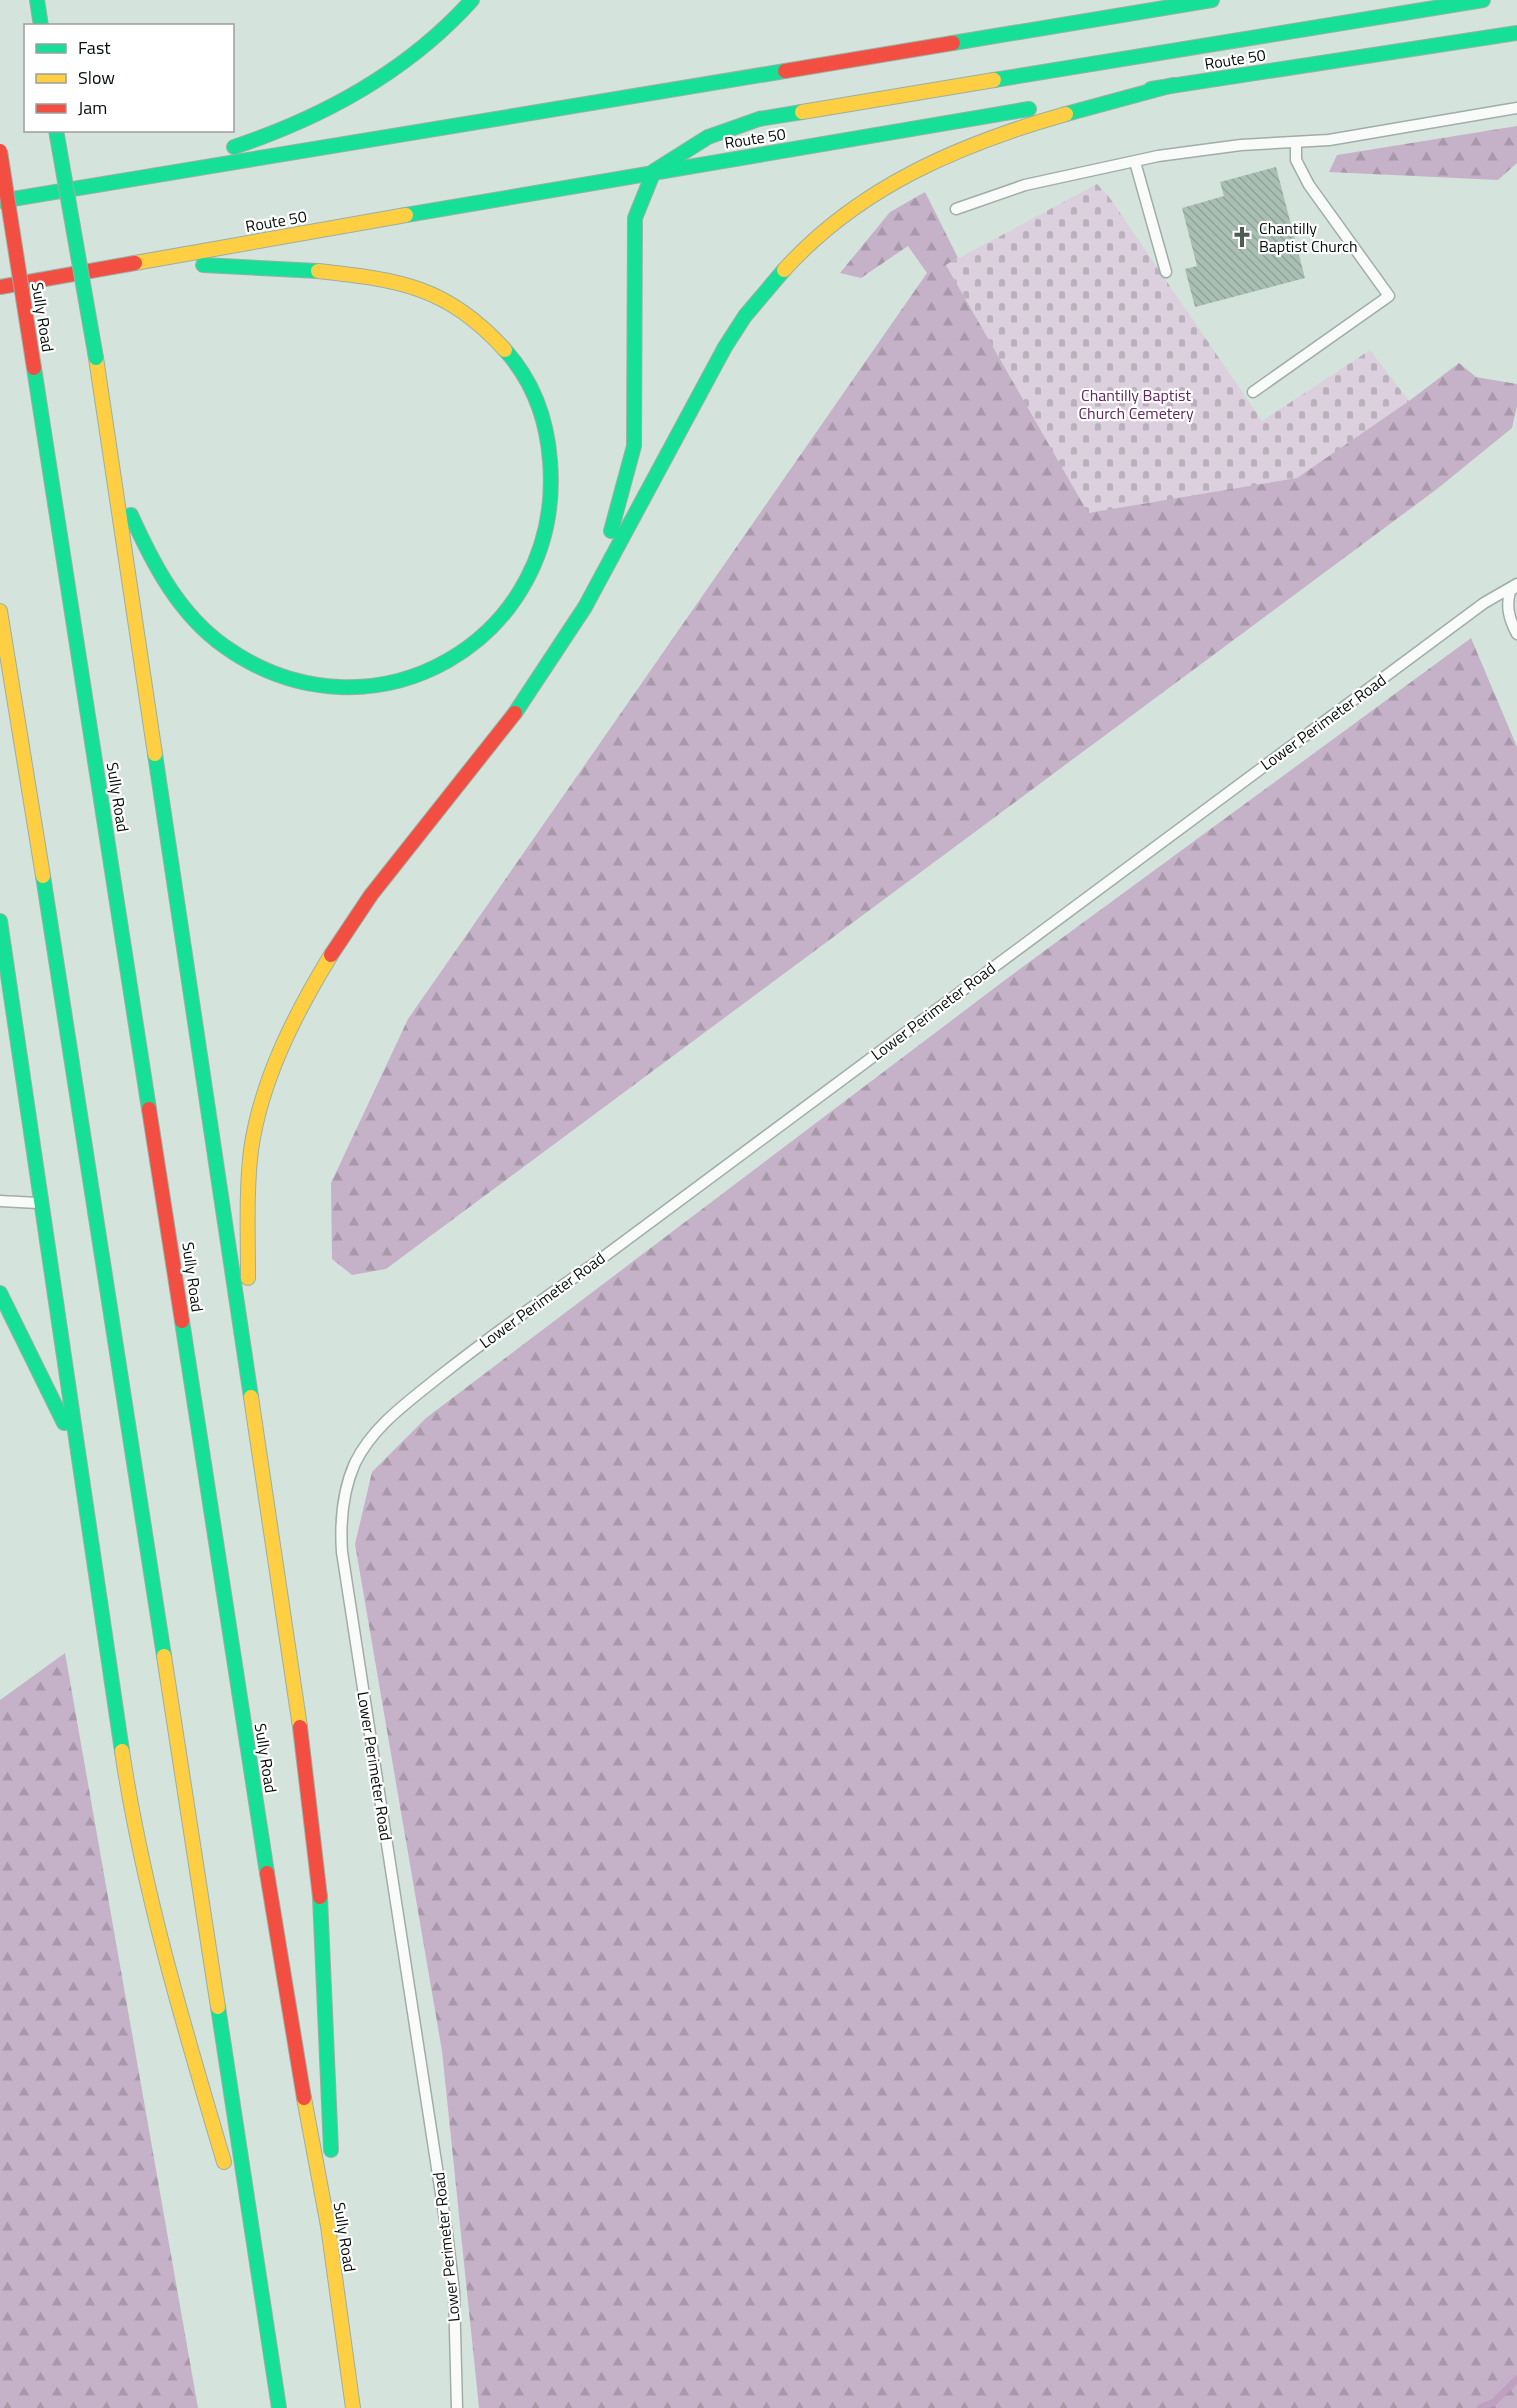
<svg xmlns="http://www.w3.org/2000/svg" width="1517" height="2408" font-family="'Titillium Web',sans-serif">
<defs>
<pattern id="forest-firs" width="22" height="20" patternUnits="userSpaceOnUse" patternTransform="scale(1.5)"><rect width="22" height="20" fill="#c6b2c8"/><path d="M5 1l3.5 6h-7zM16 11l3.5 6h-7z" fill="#a998aa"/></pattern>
<pattern id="cemetery-stones" width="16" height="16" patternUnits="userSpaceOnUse" patternTransform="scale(1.5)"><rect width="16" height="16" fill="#dccfde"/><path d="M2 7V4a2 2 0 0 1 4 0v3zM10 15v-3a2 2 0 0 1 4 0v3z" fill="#bbb1bd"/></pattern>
<pattern id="building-back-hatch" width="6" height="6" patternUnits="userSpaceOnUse" patternTransform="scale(1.5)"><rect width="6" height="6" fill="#a9bfb4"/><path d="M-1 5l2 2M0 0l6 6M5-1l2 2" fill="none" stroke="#90a399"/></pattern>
</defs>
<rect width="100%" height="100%" fill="#d4e4dc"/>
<!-- forest -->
<g fill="url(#forest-firs)">
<path d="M1517,126V163L1498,180L1329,172L1337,155Z"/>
<path d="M925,192L958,258L946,265L1089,513L1409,401L1459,363L1476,377L1517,384V406L1512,428L1437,489L386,1269L352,1275L332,1259L331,1183L408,1019L927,273L908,246L861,278L840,273L890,212Z"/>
<path d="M1471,638L1517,747V2408H479L442,2051L355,1544L372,1472L426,1418L1009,977Z"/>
<path d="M65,1653L198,2408H0V1700Z"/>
</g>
<!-- cemetery -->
<path fill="url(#cemetery-stones)" d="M1097,184L1107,194L1262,421L1370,350L1409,401L1297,478L1088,513L946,265Z"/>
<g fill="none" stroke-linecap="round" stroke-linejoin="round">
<!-- stream -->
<path stroke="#bfa1bf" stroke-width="7" d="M1480,2408L1494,2402L1517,2379"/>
</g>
<!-- building -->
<path fill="url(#building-back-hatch)" d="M1276,167L1305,278L1195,307L1185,269L1197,266L1182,208L1224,196L1220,182Z"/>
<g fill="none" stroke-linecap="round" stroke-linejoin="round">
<defs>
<g id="lane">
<path d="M1135,162L1166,272"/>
<path d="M956,209L1025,185L1158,156L1241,145L1329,140L1517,108"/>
<path d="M1253,392L1389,296L1309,185L1296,160V144"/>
<path d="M1514,588L1510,591C1506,607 1509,619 1517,634"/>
<path d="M0,1201L38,1203"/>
<path d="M457,2408L454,2291L447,2233L342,1552C340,1522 342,1492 355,1463C373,1426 408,1402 440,1376C491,1336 544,1298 598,1261L1484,603L1517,584"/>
</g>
<g id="fast">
<path d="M37,0L41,26"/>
<path d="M953,43L1212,0"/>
<path d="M994,80L1483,0"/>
<path d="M1151,89L1517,33"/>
<path d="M1066,114L1173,85"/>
<path d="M234,147C324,117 408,71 472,0"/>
<path d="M0,201L785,71"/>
<path d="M406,215L1029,109"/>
<path d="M203,265L318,271"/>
<path d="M34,368L149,1109"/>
<path d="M131,515C153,564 179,614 224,646C372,752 565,640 550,461C547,420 533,381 505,350"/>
<path d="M611,531L634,446L635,218L654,171L708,137L759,119L802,112"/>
<path d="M515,713L585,607L725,347L745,316L784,270"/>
<path d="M155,754L251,1397"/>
<path d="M43,876L164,1656"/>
<path d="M0,921L122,1751"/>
<path d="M0,1293L64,1423"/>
<path d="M182,1321L267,1873"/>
<path d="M320,1897L331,2150"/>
<path d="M218,2007L279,2408"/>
</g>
<g id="slow">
<path d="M802,112L994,80"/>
<path d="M135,263L406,215"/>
<path d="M784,270C859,187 960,144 1066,114"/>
<path d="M318,271C400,280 447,286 505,350"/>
<path d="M96,358L155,754"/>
<path d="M0,611L43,876"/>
<path d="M248,1278C248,1235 246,1192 251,1150C261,1080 295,1014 331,955"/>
<path d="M251,1397L300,1727"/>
<path d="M164,1656L218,2007"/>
<path d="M122,1751C143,1891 184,2027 224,2162"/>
<path d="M304,2098L328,2226L353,2408"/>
</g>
<g id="jam">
<path d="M785,71L953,43"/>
<path d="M0,287L135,263"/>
<path d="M331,955L371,895L515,713"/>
<path d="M149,1109L182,1321"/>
<path d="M300,1727L320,1897"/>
<path d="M267,1873L304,2098"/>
</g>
</defs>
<!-- lane casing -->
<use href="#lane" stroke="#a1ada7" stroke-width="13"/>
<!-- fast casing -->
<use href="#fast" stroke="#9bafa6" stroke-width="16"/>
<!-- slow casing -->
<use href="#slow" stroke="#9bafa6" stroke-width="16"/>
<!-- jam casing -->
<use href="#jam" stroke="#9bafa6" stroke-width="16"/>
<!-- lane -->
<use href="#lane" stroke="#f9fbfa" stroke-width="10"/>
<!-- fast -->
<use href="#fast" stroke="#16e098" stroke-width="14"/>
<!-- slow -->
<use href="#slow" stroke="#ffcf43" stroke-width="14"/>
<!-- jam -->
<use href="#jam" stroke="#f24e42" stroke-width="14"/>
<defs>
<path id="fast-bridge" d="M56,130L96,358"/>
<path id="jam-bridge" d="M0,151L34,368"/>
</defs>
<!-- fast-bridge casing -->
<use href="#fast-bridge" stroke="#9bafa6" stroke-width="16" stroke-linecap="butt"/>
<!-- jam-bridge casing -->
<use href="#jam-bridge" stroke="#9bafa6" stroke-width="16" stroke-linecap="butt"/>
<!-- fast-bridge -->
<use href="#fast-bridge" stroke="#16e098" stroke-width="14"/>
<!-- jam-bridge -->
<use href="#jam-bridge" stroke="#f24e42" stroke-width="14"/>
</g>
<!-- icons -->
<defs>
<symbol id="church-bare" viewBox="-9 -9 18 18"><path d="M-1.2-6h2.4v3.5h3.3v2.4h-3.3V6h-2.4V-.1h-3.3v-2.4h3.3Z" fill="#4e5a54" stroke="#fff" stroke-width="2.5" paint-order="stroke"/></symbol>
</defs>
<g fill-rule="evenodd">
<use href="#church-bare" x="1227" y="222" width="30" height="30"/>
</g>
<g text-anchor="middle" stroke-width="4.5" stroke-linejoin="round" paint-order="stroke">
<!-- street labels -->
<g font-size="16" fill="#060f0b" stroke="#fff">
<text transform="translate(1235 59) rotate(-9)" y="6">Route 50</text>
<text transform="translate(755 138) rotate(-9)" y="6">Route 50</text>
<text transform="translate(276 221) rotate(-10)" y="6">Route 50</text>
<text transform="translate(43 317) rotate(81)" y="6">Sully Road</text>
<text transform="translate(1323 722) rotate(-36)" y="6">Lower Perimeter Road</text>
<text transform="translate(118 797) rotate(81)" y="6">Sully Road</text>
<text transform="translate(933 1011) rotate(-37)" y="6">Lower Perimeter Road</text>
<text transform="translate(193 1277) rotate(82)" y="6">Sully Road</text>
<text transform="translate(542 1300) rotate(-36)" y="6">Lower Perimeter Road</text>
<text transform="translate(266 1758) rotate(81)" y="6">Sully Road</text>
<text transform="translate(375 1766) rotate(81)" y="6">Lower Perimeter Road</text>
<text transform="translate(345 2237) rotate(81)" y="6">Sully Road</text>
<text transform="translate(446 2247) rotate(-96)" y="6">Lower Perimeter Road</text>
</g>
<!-- poi labels -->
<g font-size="16" fill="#060f0b" stroke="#fff" text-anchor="start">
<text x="1259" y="234">Chantilly<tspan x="1259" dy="18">Baptist Church</tspan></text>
</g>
<!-- park labels -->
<g font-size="16" fill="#62255f" stroke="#fff">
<text x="1136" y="401">Chantilly Baptist<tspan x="1136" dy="18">Church Cemetery</tspan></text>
</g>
</g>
<!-- legend -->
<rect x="24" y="24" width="210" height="108" fill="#ffffff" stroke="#9b9f9d" stroke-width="1.5"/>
<rect x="36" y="44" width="30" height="9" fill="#16e098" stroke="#9b9f9d" stroke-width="1.5"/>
<text x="78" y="54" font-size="18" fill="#060f0b">Fast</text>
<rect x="36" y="74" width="30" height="9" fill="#ffcf43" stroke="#9b9f9d" stroke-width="1.5"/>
<text x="78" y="84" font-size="18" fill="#060f0b">Slow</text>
<rect x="36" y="104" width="30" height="9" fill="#f24e42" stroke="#9b9f9d" stroke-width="1.5"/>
<text x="78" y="114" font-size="18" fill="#060f0b">Jam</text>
</svg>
